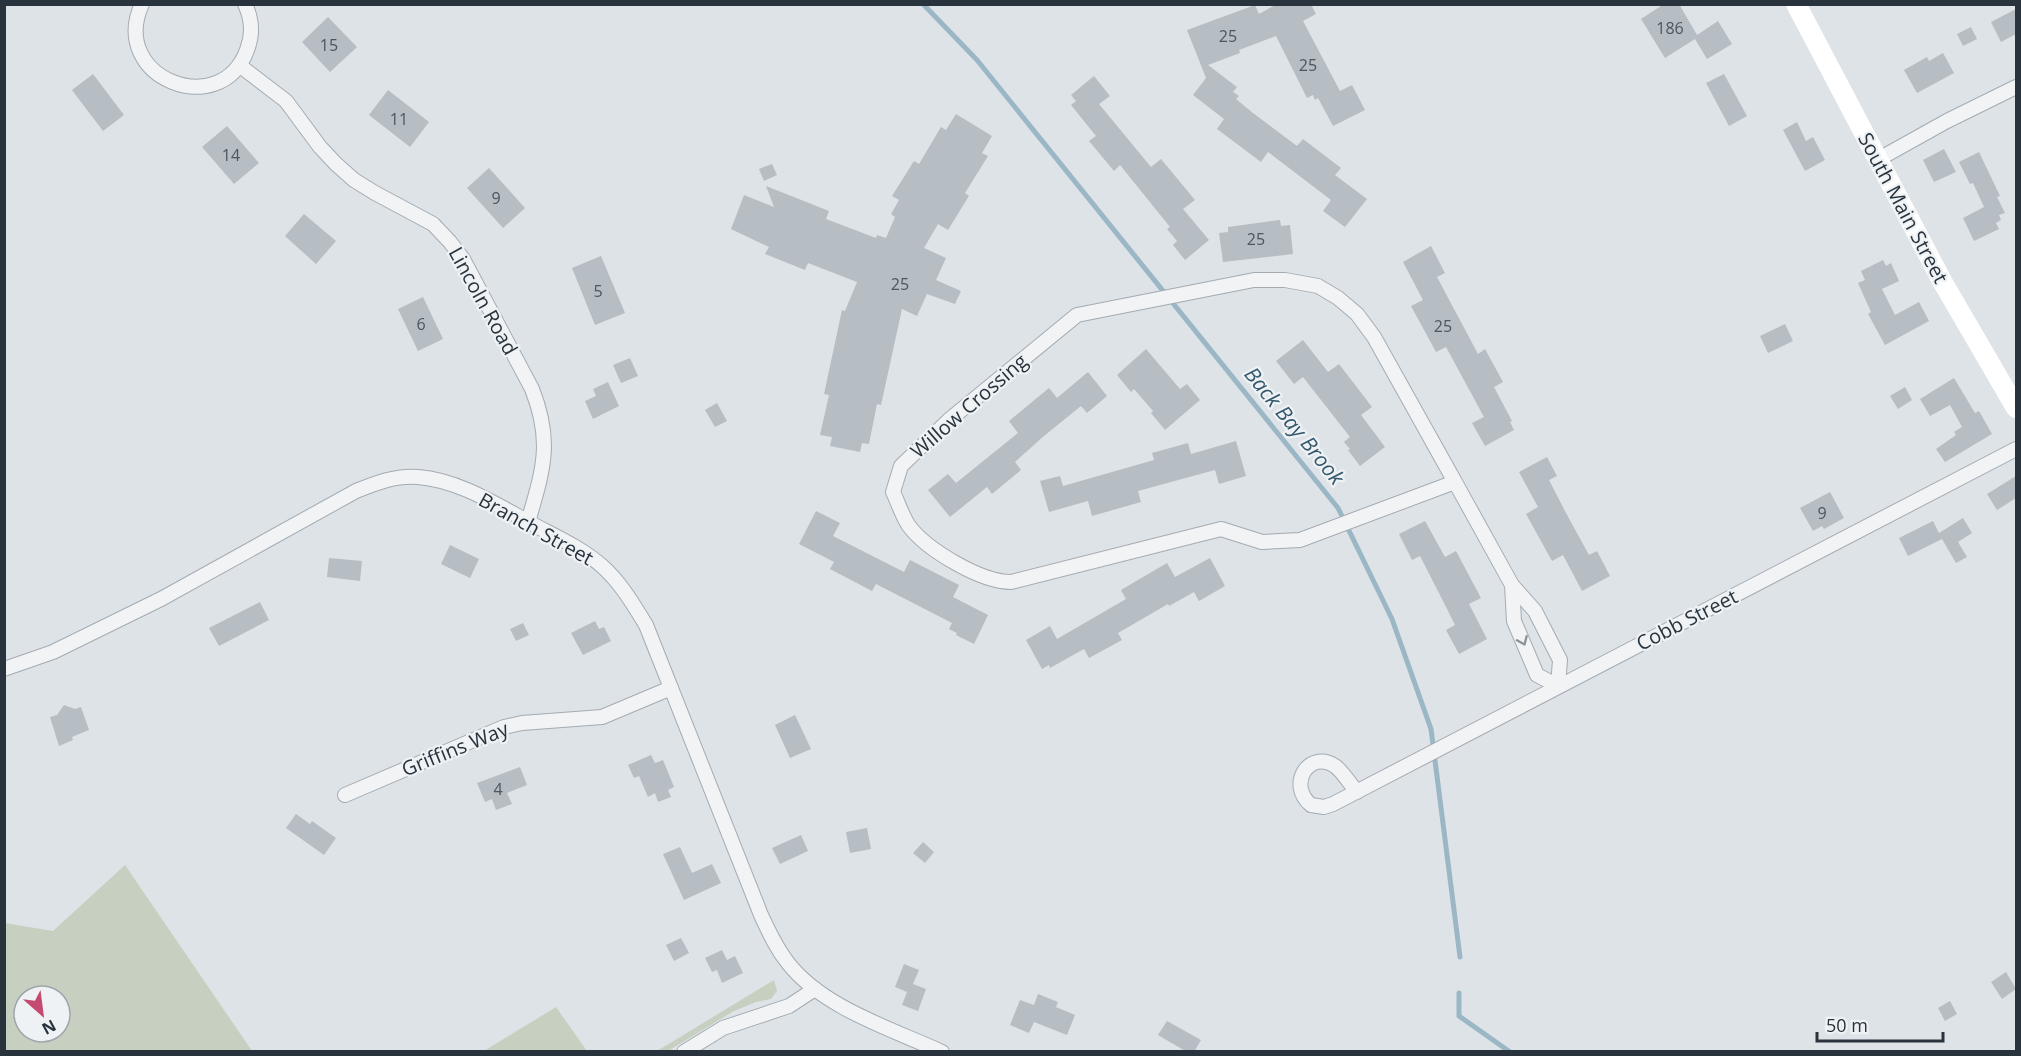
<svg xmlns="http://www.w3.org/2000/svg" width="2021" height="1056" font-family="'Open Sans',sans-serif">
<rect width="100%" height="100%" fill="#dee3e7"/>
<!-- green -->
<g fill="#c7d0c0" fill-rule="evenodd">
<path d="M125,865L252,1051H5V923L53,931ZM24,996H60V1032H24Z"/>
<path d="M774,980L777,991L771,999L756,1002L734,1011L668,1051H657Z"/>
<path d="M556,1007L587,1051H484Z"/>
</g>
<g fill="none" stroke-linecap="round" stroke-linejoin="round">
<!-- stream -->
<g stroke="#9bb7c5" stroke-width="5">
<path d="M923,4L977,60L1338,508L1392,619L1431,729L1460,957"/>
<path d="M1459,993V1016L1510,1052"/>
</g>
</g>
<!-- building -->
<g fill="#b6bdc3">
<path d="M1277,4H1311L1316,14L1303,21L1340,91L1352,85L1365,110L1333,126L1318,98L1315,100L1313,95L1307,98L1276,36L1239,50L1240,53L1208,65L1237,87L1233,92L1239,96L1236,99L1253,113L1297,146L1303,139L1341,168L1335,175L1367,199L1345,227L1323,211L1331,200L1268,152L1261,162L1217,129L1224,119L1193,95L1206,78L1187,30L1255,5L1259,14Z"/>
<path d="M1664,4H1679L1697,35L1718,21L1732,44L1707,59L1695,39L1665,58L1641,19Z"/>
<path d="M2016,9V34L2001,42L1991,22Z"/>
<path d="M328,17L357,47L330,72L302,42Z"/>
<path d="M1971,27L1977,39L1963,46L1957,34Z"/>
<path d="M1943,53L1954,73L1917,93L1904,70L1927,57L1929,61Z"/>
<path d="M93,74L124,115L103,131L72,90Z"/>
<path d="M1724,74L1747,116L1729,126L1706,83Z"/>
<path d="M1094,76L1110,96L1099,104L1151,167L1161,159L1195,200L1183,209L1209,240L1185,260L1173,245L1177,241L1167,229L1170,227L1120,165L1114,171L1089,141L1096,136L1071,105L1076,101L1071,95Z"/>
<path d="M388,90L429,122L410,147L369,115Z"/>
<path d="M956,114L992,136L982,153L988,156L965,193L969,196L948,230L938,224L924,248L946,258L936,280L961,291L955,304L927,294L917,316L902,309L881,405L877,404L869,444L862,443L860,452L830,446L832,437L820,435L829,395L824,394L842,310L845,311L857,282L808,263L805,270L765,254L769,247L731,229L744,195L774,207L766,186L829,211L826,219L876,238L877,235L886,238L895,217L891,214L899,200L892,196L914,161L919,164L941,127L946,130Z"/>
<path d="M1797,122L1806,141L1813,137L1825,160L1805,171L1783,130Z"/>
<path d="M227,126L259,163L234,184L202,147Z"/>
<path d="M1944,149L1956,172L1934,182L1923,160Z"/>
<path d="M1979,152L2000,196L1997,197L2005,213L1999,215L2001,220L1996,223L1999,229L1974,241L1963,218L1984,207L1973,183L1970,184L1959,162Z"/>
<path d="M772,164L777,175L764,181L759,169Z"/>
<path d="M489,168L525,208L503,228L467,188Z"/>
<path d="M304,214L336,241L316,264L285,236Z"/>
<path d="M1280,220L1281,226L1290,225L1293,254L1223,262L1219,233L1228,232V227Z"/>
<path d="M1431,246L1445,273L1437,277L1478,354L1485,349L1503,382L1494,387L1512,421L1510,422L1514,430L1485,446L1472,423L1484,417L1446,347L1436,352L1411,306L1423,300L1403,262Z"/>
<path d="M601,256L625,313L595,325L572,268Z"/>
<path d="M1883,260L1886,266L1891,263L1899,281L1882,289L1895,315L1919,302L1929,321L1885,345L1868,314L1871,312L1858,283L1865,280L1861,271Z"/>
<path d="M423,297L443,339L418,351L398,309Z"/>
<path d="M1785,324L1793,341L1768,353L1760,336Z"/>
<path d="M1303,340L1328,372L1339,364L1372,407L1361,415L1385,447L1360,466L1348,450L1350,449L1344,442L1350,437L1303,377L1294,384L1276,361Z"/>
<path d="M1146,349L1180,389L1187,384L1200,400L1165,430L1151,413L1153,411L1134,389L1131,392L1117,375Z"/>
<path d="M630,358L638,376L621,383L613,365Z"/>
<path d="M1088,372L1107,396L1087,413L1081,406L1044,436L1015,462L1021,470L992,494L987,487L950,517L928,490L948,474L956,483L1018,433L1009,421L1049,388L1057,398Z"/>
<path d="M1954,378L1975,413L1979,411L1992,434L1945,462L1936,449L1956,435L1954,432L1962,427L1950,405L1930,416L1920,399Z"/>
<path d="M608,382L619,406L593,419L585,401L596,396L593,389Z"/>
<path d="M1905,387L1912,400L1898,409L1890,396Z"/>
<path d="M717,403L727,421L715,427L705,410Z"/>
<path d="M1236,441L1246,476L1219,484L1215,470L1138,491L1141,502L1092,516L1088,501L1049,512L1040,481L1060,476L1063,486L1154,460L1152,453L1188,443L1191,454Z"/>
<path d="M1547,457L1557,476L1549,480L1566,513L1589,555L1597,551L1610,576L1582,591L1563,555L1552,561L1526,514L1538,507L1519,472Z"/>
<path d="M2016,476V498L1997,510L1987,494Z"/>
<path d="M1830,492L1844,518L1824,529L1822,526L1813,531L1800,508Z"/>
<path d="M816,511L840,523L833,536L904,572L910,560L959,585L953,597L988,615L974,644L956,635L957,633L949,629L952,623L876,584L872,591L830,569L834,562L799,544Z"/>
<path d="M1963,518L1972,533L1958,542L1967,557L1956,563L1942,539L1908,556L1899,538L1933,521L1939,533Z"/>
<path d="M1425,521L1445,557L1456,551L1481,598L1469,604L1487,639L1459,654L1446,630L1455,625L1442,599L1420,556L1412,560L1399,534Z"/>
<path d="M450,545L479,559L470,578L441,564Z"/>
<path d="M329,558L362,561L360,581L327,577Z"/>
<path d="M1210,558L1225,586L1199,601L1194,592L1169,606L1168,604L1118,633L1122,640L1089,658L1084,649L1050,668L1049,665L1042,669L1026,640L1050,626L1057,639L1126,599L1121,590L1167,563L1175,577Z"/>
<path d="M260,602L269,620L219,646L209,628Z"/>
<path d="M595,621L599,629L604,627L611,641L583,655L571,633Z"/>
<path d="M523,623L529,635L516,641L510,629Z"/>
<path d="M64,705L75,709L81,707L89,730L72,737L73,740L59,746L50,717L57,715Z"/>
<path d="M795,715L811,749L790,758L775,725Z"/>
<path d="M651,755L655,763L663,760L674,787L668,790L671,797L658,802L655,793L648,797L639,776L634,778L628,765Z"/>
<path d="M520,767L527,785L507,793L512,804L496,810L492,799L485,802L477,783Z"/>
<path d="M296,814L310,824L312,821L336,838L324,855L286,828Z"/>
<path d="M867,828L871,849L850,853L846,832Z"/>
<path d="M801,835L808,851L780,864L772,848Z"/>
<path d="M923,842L934,852L925,863L913,853Z"/>
<path d="M680,847L692,873L712,864L721,883L684,900L663,854Z"/>
<path d="M681,938L689,953L674,961L666,945Z"/>
<path d="M722,950L727,960L735,956L743,973L722,983L717,970L712,972L705,958Z"/>
<path d="M904,964L919,970L913,984L926,989L918,1011L902,1005L907,992L895,987Z"/>
<path d="M2006,972L2016,989L2002,999L1991,982Z"/>
<path d="M1038,994L1058,1002L1056,1007L1075,1015L1067,1035L1034,1022L1029,1033L1010,1025L1020,1000L1034,1005Z"/>
<path d="M1950,1001L1957,1014L1945,1021L1938,1008Z"/>
<path d="M1167,1021L1201,1040L1194,1052H1187L1158,1035Z"/>
</g>
<g fill="none" stroke-linecap="round" stroke-linejoin="round">
<defs>
<g id="street">
<path d="M142,4C108,78 221,122 247,50C253,35 252,19 245,4"/>
<path d="M239,65L286,101L320,147L336,164L354,180L375,193L433,224L450,242L463,259L532,389C553,442 543,470 528,522"/>
<path d="M1877,160L1947,121L2016,87"/>
<path d="M1455,482L1374,337L1357,314L1338,298L1318,286L1285,280H1254L1077,315L949,420L901,466L893,492C898,502 902,516 909,526C927,550 981,582 1011,582L1221,529L1262,542L1300,540L1455,482L1512,585L1535,611L1560,660L1558,686L1537,675L1514,621L1512,585"/>
<path d="M4,669L53,652L161,599L356,491C376,483 396,475 418,477C460,480 500,507 536,526C559,538 583,549 602,566C621,583 633,604 646,625L761,915C769,932 776,948 788,963C823,1008 892,1029 942,1052"/>
<path d="M1357,792C1350,784 1343,772 1335,766C1310,749 1286,784 1311,805L1324,807L1333,804L2016,449"/>
<path d="M345,795L504,727L522,723L602,717L671,688"/>
<path d="M684,1052L723,1028L789,1006L815,989"/>
</g>
</defs>
<!-- street casing -->
<use href="#street" stroke="#a4abb1" stroke-width="16"/>
<!-- street -->
<use href="#street" stroke="#f1f3f5" stroke-width="14"/>
<!-- secondary -->
<path stroke="#fff" stroke-width="20" d="M1796,4L1942,281L2016,408"/>
</g>
<!-- one-way arrows -->
<defs><path id="oneway-chevron" d="M-2-3.5L2.5 0L-2 3.5" fill="none" stroke-width="1.6" stroke-linecap="round" stroke-linejoin="round" transform="scale(1.5)"/></defs>
<use stroke="#8c9399" href="#oneway-chevron" transform="translate(1523 641) rotate(67)"/>
<g text-anchor="middle" stroke-width="4.5" stroke-linejoin="round" paint-order="stroke">
<!-- number labels -->
<g font-size="16" fill="#4c565e">
<text x="1670" y="34">186</text>
<text x="1228" y="42">25</text>
<text x="329" y="51">15</text>
<text x="1308" y="71">25</text>
<text x="399" y="125">11</text>
<text x="231" y="161">14</text>
<text x="496" y="204">9</text>
<text x="1256" y="245">25</text>
<text x="900" y="290">25</text>
<text x="598" y="297">5</text>
<text x="421" y="330">6</text>
<text x="1443" y="332">25</text>
<text x="1822" y="519">9</text>
<text x="498" y="795">4</text>
</g>
<!-- street labels -->
<g font-size="20" fill="#28333d" stroke="#eef2f5">
<text transform="translate(1903 208) rotate(62)" y="7">South Main Street</text>
<text transform="translate(483 301) rotate(61)" y="7">Lincoln Road</text>
<text transform="translate(969 406) rotate(-41)" y="7">Willow Crossing</text>
<text transform="translate(536 529) rotate(29)" y="7">Branch Street</text>
<text transform="translate(1687 620) rotate(-27)" y="7">Cobb Street</text>
<text transform="translate(455 749) rotate(-22)" y="7">Griffins Way</text>
</g>
<!-- water labels -->
<g font-size="21" font-style="italic" fill="#35586e" stroke="#eef2f5">
<text transform="translate(1294 426) rotate(51)" y="7">Back Bay Brook</text>
</g>
</g>
<!-- border -->
<rect width="2021" height="1056" fill="none" stroke="#28333d" stroke-width="12"/>
<!-- north arrow -->
<g transform="translate(42 1014) rotate(152)"><circle r="28" fill="#eef2f5" stroke="#9fa6ab" stroke-width="1.5"/>
<path d="M0-4.5L10 22L0 15L-10 22Z" fill="#c54a72"/>
<text y="-9" font-size="16" font-weight="bold" text-anchor="middle" fill="#28333d">N</text>
</g>
<!-- scale -->
<path d="M1817 1032v9h126v-9" fill="none" stroke="#28333d" stroke-width="3"/>
<text x="1826" y="1032" font-size="18" fill="#28333d" stroke="#eef2f5" stroke-width="4.5" paint-order="stroke">50 m</text>
</svg>
